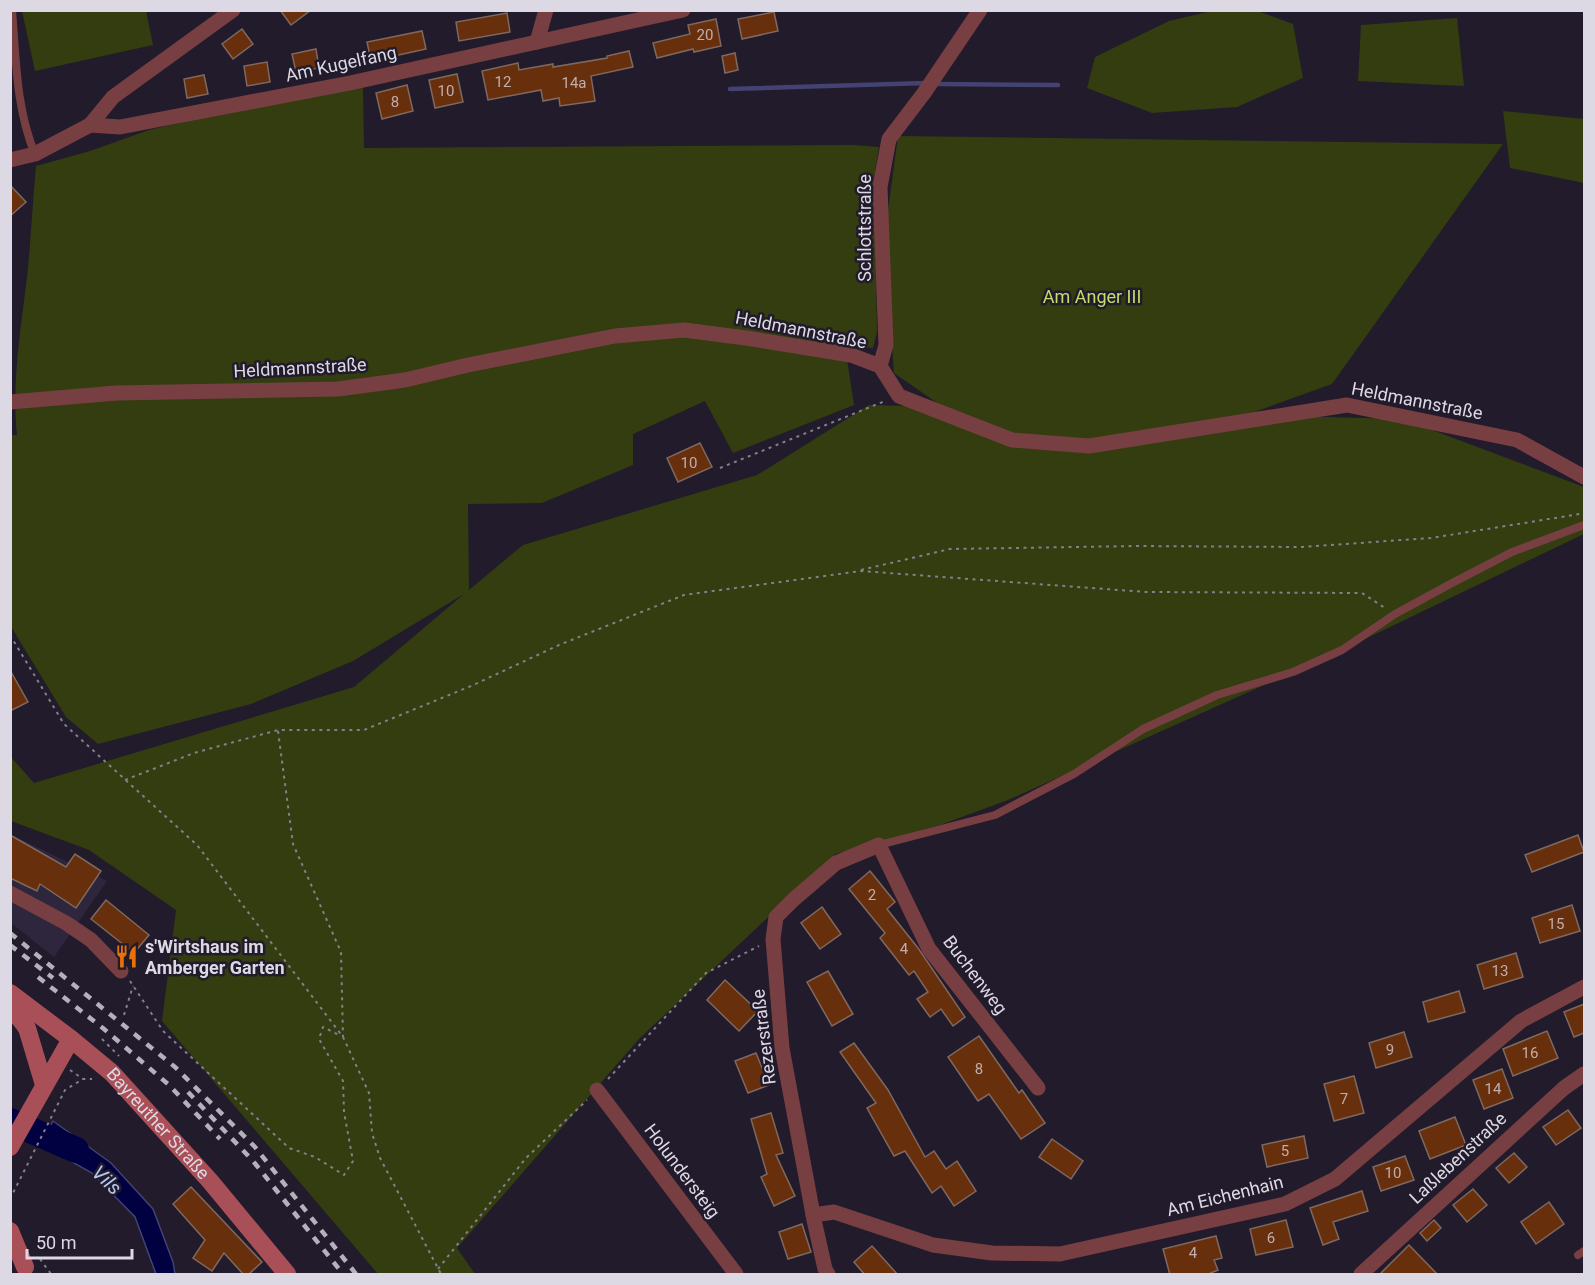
<svg xmlns="http://www.w3.org/2000/svg" width="1595" height="1285" font-family="Roboto,sans-serif">
<rect width="100%" height="100%" fill="#211b2c"/>
<!-- built -->
<path fill="#2e263c" d="M10,834L107,881L54,957L11,923Z"/>
<!-- green -->
<g fill="#333d0f">
<path d="M1216,10L1258,11L1293,24L1303,78L1237,107L1152,113L1087,88L1095,57L1169,21Z"/>
<path d="M22,11H146L153,45L35,71Z"/>
<path d="M1457,18L1464,86L1358,81L1361,25Z"/>
<path d="M363,87L364,148L853,145L879,147L874,178L877,332L873,348L845,346L854,405L733,453L705,401L633,434V465L542,503L468,504L469,590L523,545L757,475L869,405L943,407L894,373L884,240L898,136L1503,144L1332,384L1246,415L1403,419L1584,487V534L1342,650L1008,800L940,825L835,854L639,1039L457,1248L475,1274H378L162,1021L176,910L89,850L11,821L10,756L34,783L354,687L464,594L353,661L251,704L98,744L66,717L10,625L11,435H17C11,379 22,323 28,268C31,234 33,200 36,166L90,151L149,130L237,110Z"/>
<path d="M1503,111L1584,119V183L1510,168Z"/>
</g>
<!-- water -->
<path fill="#010141" stroke="#434272" stroke-width="1.5" d="M53,1121L111,1163L153,1209L173,1262L175,1274H156L135,1217L92,1173L40,1144Z"/>
<g fill="none" stroke-linecap="round" stroke-linejoin="round">
<!-- stream -->
<g stroke="#434272" stroke-width="4.5">
<path d="M935,84L1058,85"/>
<path d="M730,89L926,83"/>
</g>
<!-- river -->
<path stroke="#010141" stroke-width="26" d="M10,1121L76,1150"/>
</g>
<!-- building -->
<g fill="#682f0d" stroke="#7f695f" stroke-width="1.5">
<path d="M280,10H311L291,25Z"/>
<path d="M774,12L778,31L742,39L738,19Z"/>
<path d="M507,13L510,32L459,41L456,22Z"/>
<path d="M716,19L721,46L694,52L693,49L657,58L653,43L690,34L688,25Z"/>
<path d="M242,29L253,44L233,59L222,44Z"/>
<path d="M422,31L426,49L371,61L367,42Z"/>
<path d="M316,49L319,68L296,72L292,54Z"/>
<path d="M629,51L633,67L591,76L595,101L560,106L559,98L543,101L541,90L488,100L482,71L518,63L519,70L553,64V67L607,58V56Z"/>
<path d="M735,53L738,70L725,73L722,56Z"/>
<path d="M267,62L270,82L247,86L244,66Z"/>
<path d="M457,74L463,102L435,108L429,80Z"/>
<path d="M204,75L208,94L187,98L184,79Z"/>
<path d="M407,85L413,111L382,119L376,93Z"/>
<path d="M10,185L26,202L10,216Z"/>
<path d="M700,443L712,467L678,482L667,458Z"/>
<path d="M10,670L28,702L10,711Z"/>
<path d="M10,835L66,867L75,854L101,871L76,908L40,884L37,891L10,878Z"/>
<path d="M1578,835L1584,852L1532,872L1525,855Z"/>
<path d="M870,871L895,902L887,909L918,948L965,1017L953,1026L941,1009L930,1017L917,999L928,992L914,971L909,975L880,938L885,933L849,889Z"/>
<path d="M106,900L149,935L134,953L91,919Z"/>
<path d="M1572,905L1580,931L1540,943L1532,918Z"/>
<path d="M822,907L841,934L820,949L801,923Z"/>
<path d="M1516,953L1523,977L1484,989L1477,965Z"/>
<path d="M828,971L853,1014L832,1026L807,982Z"/>
<path d="M725,980L758,1011L739,1031L707,1000Z"/>
<path d="M1459,991L1465,1012L1428,1022L1423,1002Z"/>
<path d="M1584,1004V1033L1574,1037L1564,1012Z"/>
<path d="M1547,1031L1558,1058L1513,1076L1503,1049Z"/>
<path d="M1404,1032L1412,1057L1376,1068L1369,1043Z"/>
<path d="M979,1036L1019,1093L1022,1090L1045,1123L1021,1139L989,1094L978,1101L948,1057Z"/>
<path d="M854,1043L888,1090L925,1157L934,1151L946,1169L957,1161L976,1191L954,1206L941,1186L932,1193L905,1151L894,1156L867,1108L876,1103L840,1052Z"/>
<path d="M756,1053L769,1085L748,1093L735,1061Z"/>
<path d="M1502,1069L1513,1098L1484,1109L1473,1080Z"/>
<path d="M1354,1076L1364,1113L1334,1121L1324,1084Z"/>
<path d="M1568,1110L1581,1128L1556,1145L1543,1127Z"/>
<path d="M771,1113L783,1153L776,1155L795,1196L774,1206L761,1177L767,1174L751,1119Z"/>
<path d="M1455,1117L1466,1145L1430,1159L1419,1131Z"/>
<path d="M1304,1136L1308,1158L1267,1167L1262,1145Z"/>
<path d="M1052,1139L1083,1161L1071,1179L1039,1157Z"/>
<path d="M1514,1153L1527,1167L1509,1183L1496,1168Z"/>
<path d="M1405,1156L1414,1180L1381,1191L1373,1167Z"/>
<path d="M191,1187L262,1262L248,1275H244L224,1253L212,1271L193,1258L205,1240L173,1204Z"/>
<path d="M1473,1189L1487,1205L1467,1222L1453,1205Z"/>
<path d="M1362,1191L1368,1211L1333,1222L1339,1239L1323,1245L1310,1208Z"/>
<path d="M1549,1202L1564,1224L1536,1244L1521,1222Z"/>
<path d="M1286,1220L1293,1247L1256,1255L1250,1229Z"/>
<path d="M1434,1220L1441,1228L1427,1241L1420,1233Z"/>
<path d="M802,1224L811,1252L788,1259L779,1232Z"/>
<path d="M1216,1236L1222,1258L1214,1260L1218,1270L1206,1275H1170L1163,1249Z"/>
<path d="M1409,1245L1438,1275H1379Z"/>
<path d="M872,1246L898,1275H865L854,1262Z"/>
</g>
<g fill="none" stroke-linecap="round" stroke-linejoin="round">
<!-- path -->
<g stroke="#847f8d" stroke-width="2" stroke-dasharray="3 4.5" stroke-linecap="butt">
<path d="M720,468L885,401"/>
<path d="M861,570L950,549L1137,546L1302,547L1431,538L1580,514"/>
<path d="M10,635L64,724L197,845L343,1037L369,1093L372,1133L380,1158L441,1274"/>
<path d="M278,731L293,844L341,952L343,1037"/>
<path d="M125,780L194,753L278,730H364L471,686L559,645L684,595L861,571L1146,592L1362,593L1385,608"/>
<path d="M130,981L163,1031L289,1148L315,1157L344,1175L353,1161L344,1112L343,1081L319,1039L323,1027L341,1036"/>
<path d="M124,1015L133,986"/>
<path d="M102,1039L119,1056"/>
<path d="M70,1070L83,1079"/>
<path d="M608,1079L706,973L759,946"/>
<path d="M10,1199L65,1090L83,1079H92"/>
<path d="M40,1259L51,1274"/>
<path d="M438,1269L526,1158L587,1100"/>
</g>
<!-- lane -->
<g stroke="#783f43" stroke-width="8">
<path d="M12,10C16,58 16,109 35,154"/>
<path d="M879,845L995,815L1074,774L1143,729L1217,695L1293,672L1342,650L1395,614L1454,582L1512,552L1584,525"/>
<path d="M1578,1255L1584,1251"/>
</g>
<!-- street -->
<g stroke="#783f43" stroke-width="15">
<path d="M537,42L546,10"/>
<path d="M90,125L113,97L233,10"/>
<path d="M10,160L35,154L90,125L120,127L350,83L683,10"/>
<path d="M880,366L886,345L880,187L889,139L924,93L980,10"/>
<path d="M10,402L116,393L338,389L405,380L468,365L615,336L684,330L746,338L851,355L880,366L899,396L1012,440L1089,446L1347,405L1517,440L1584,477"/>
<path d="M10,893L66,923L91,940L121,971"/>
<path d="M597,1090L736,1274"/>
<path d="M813,1215L834,1212L933,1245L992,1253L1060,1254L1285,1204L1335,1179L1521,1021L1584,987"/>
<path d="M828,1274L825,1269L814,1220L782,1048L773,939L776,917L793,900L836,863L879,845L929,949L1038,1088"/>
<path d="M1361,1274L1564,1088L1584,1074"/>
</g>
<!-- secondary -->
<g stroke="#a94f57" stroke-width="18">
<path id="s1" d="M10,993L71,1039L112,1073L210,1181L287,1274"/>
<path d="M10,1006L27,1028L44,1085"/>
<path d="M10,1147L71,1039"/>
<path d="M10,1231L25,1267"/>
</g>
<!-- rail -->
<g stroke="#b5b0bd" stroke-width="4.5" stroke-dasharray="8 8" stroke-linecap="butt">
<path d="M10,933L175,1067L255,1147L356,1274"/>
<path d="M10,945L53,978"/>
<path d="M38,977L104,1029L169,1085L220,1139"/>
<path d="M188,1092L253,1161L343,1274"/>
</g>
</g>
<!-- icons -->
<defs>
<symbol id="restaurant-bare" viewBox="-9 -9 18 18"><path d="M-5-6h1v4h1v-4h1v4h1v-4h1v5L-1.5 .5V6h-2V.5L-5-1ZM5-6V6H3V1.5H1.5Q1.5-4 5-6Z" fill="#e8710a" stroke="#211b2c" stroke-width="2.5" paint-order="stroke"/></symbol>
</defs>
<g fill-rule="evenodd">
<use href="#restaurant-bare" x="110" y="940" width="33" height="33"/>
</g>
<g text-anchor="middle" stroke-width="5" stroke-linejoin="round" paint-order="stroke">
<!-- number labels -->
<g font-size="15" fill="#c0aeae">
<text x="705" y="40">20</text>
<text x="503" y="87">12</text>
<text x="574" y="88">14a</text>
<text x="446" y="96">10</text>
<text x="395" y="107">8</text>
<text x="689" y="468">10</text>
<text x="872" y="900">2</text>
<text x="1556" y="929">15</text>
<text x="904" y="954">4</text>
<text x="1500" y="976">13</text>
<text x="1390" y="1055">9</text>
<text x="1530" y="1058">16</text>
<text x="979" y="1074">8</text>
<text x="1493" y="1094">14</text>
<text x="1344" y="1104">7</text>
<text x="1285" y="1156">5</text>
<text x="1393" y="1178">10</text>
<text x="1271" y="1243">6</text>
<text x="1193" y="1258">4</text>
</g>
<!-- street labels -->
<g font-size="18" fill="#ddd9e4" stroke="#211b2c">
<text transform="translate(341 64) rotate(-12)" y="6">Am Kugelfang</text>
<text transform="translate(865 228) rotate(-90)" y="6">Schlottstraße</text>
<text transform="translate(801 330) rotate(11)" y="6">Heldmannstraße</text>
<text transform="translate(300 368) rotate(-3)" y="6">Heldmannstraße</text>
<text transform="translate(1417 401) rotate(11)" y="6">Heldmannstraße</text>
<text transform="translate(975 975) rotate(53)" y="6">Buchenweg</text>
<text transform="translate(764 1037) rotate(-97)" y="6">Rezerstraße</text>
<text dy="6" stroke="none"><textPath href="#s1" startOffset="198">Bayreuther Straße</textPath></text>
<text transform="translate(1458 1158) rotate(-43)" y="6">Laßlebenstraße</text>
<text transform="translate(682 1171) rotate(53)" y="6">Holundersteig</text>
<text transform="translate(1225 1196) rotate(-14)" y="6">Am Eichenhain</text>
</g>
<!-- park labels -->
<g font-size="18" fill="#c3de6a" stroke="#211b2c">
<text x="1092" y="303">Am Anger III</text>
</g>
<!-- poi labels -->
<g font-size="18" font-weight="bold" fill="#ddd9e4" stroke="#211b2c" text-anchor="start">
<text x="145" y="953">s'Wirtshaus im<tspan x="145" dy="21">Amberger Garten</tspan></text>
</g>
<!-- water labels -->
<g font-size="20" font-style="italic" fill="#b5c7ee" stroke="#211b2c">
<text transform="translate(107 1180) rotate(43)" y="7">Vils</text>
</g>
</g>
<!-- border -->
<rect width="1595" height="1285" fill="none" stroke="#ddd9e4" stroke-width="24"/>
<!-- scale -->
<path d="M27 1249v9h105v-9" fill="none" stroke="#ddd9e4" stroke-width="3"/>
<text x="36" y="1249" font-size="18" fill="#ddd9e4" stroke="#211b2c" stroke-width="4.5" paint-order="stroke">50 m</text>
</svg>
